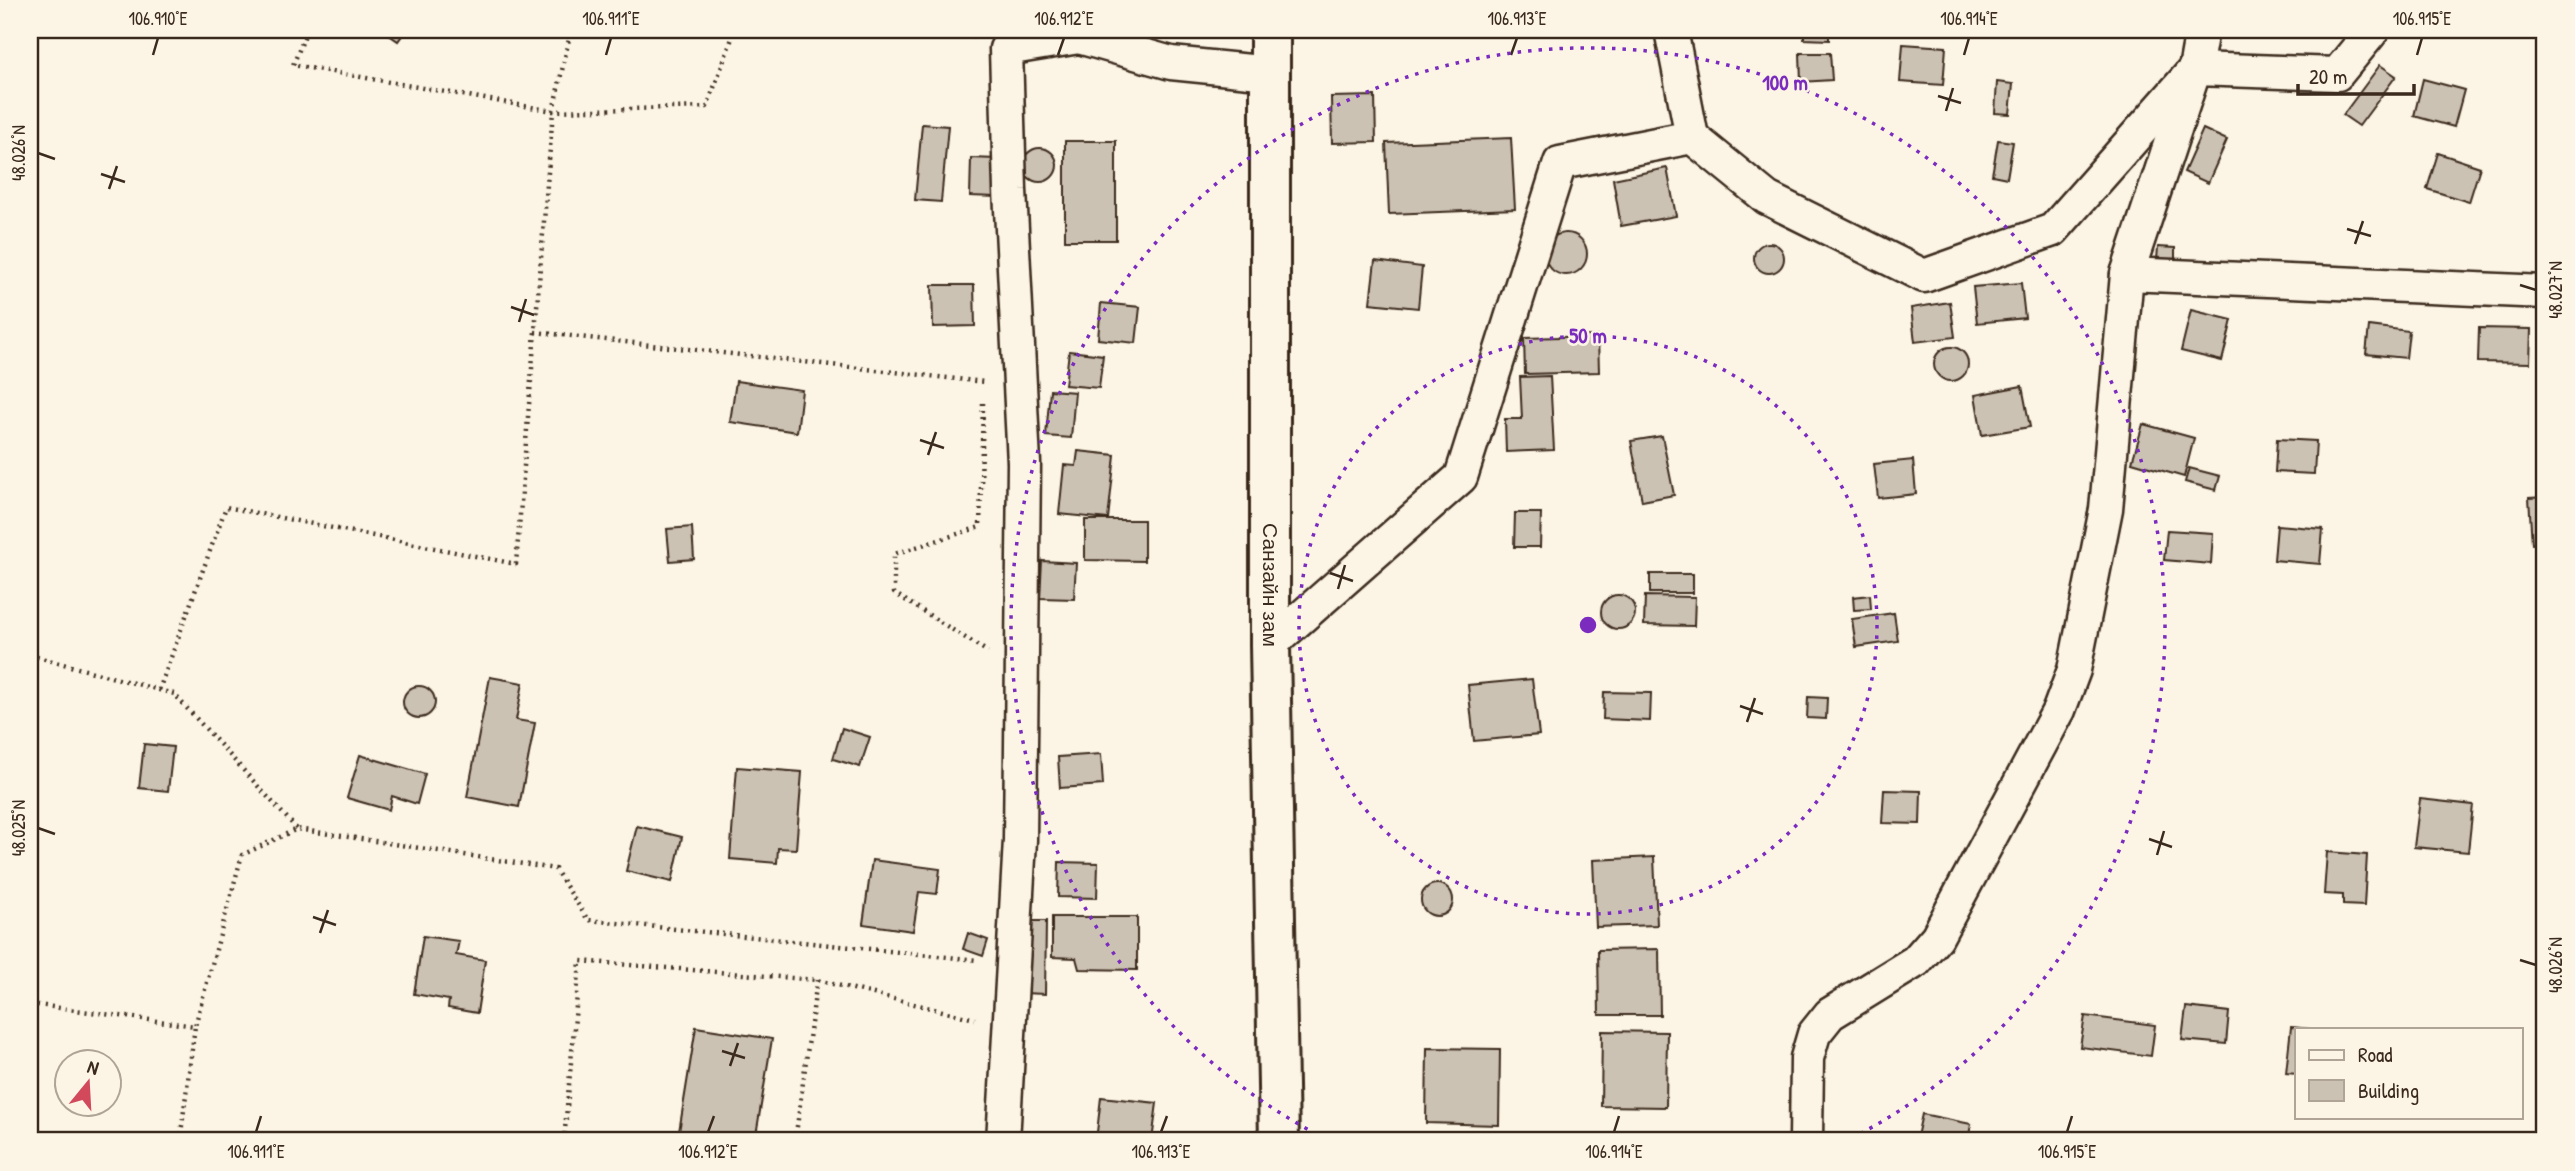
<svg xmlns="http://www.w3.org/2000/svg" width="2575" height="1171" font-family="'Patrick Hand',sans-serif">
<rect width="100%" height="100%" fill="#fcf5e5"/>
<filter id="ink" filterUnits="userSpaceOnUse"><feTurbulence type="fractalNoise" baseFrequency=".0143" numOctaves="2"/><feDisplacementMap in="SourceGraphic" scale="14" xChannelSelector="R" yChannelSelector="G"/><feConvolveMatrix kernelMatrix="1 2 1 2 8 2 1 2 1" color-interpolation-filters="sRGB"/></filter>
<g filter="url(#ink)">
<!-- building -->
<g fill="#ccc2b3" stroke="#3b2a1e" stroke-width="2">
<path d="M382,30H406L398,41Z"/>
<rect x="1171" y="30" width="26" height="5"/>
<path d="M1804,30H1829V40L1804,39Z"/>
<path d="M1903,44L1946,47L1943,85L1900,82Z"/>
<path d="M1800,53H1830L1832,80L1801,82Z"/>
<path d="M2380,65L2396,76L2359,126L2343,115Z"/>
<path d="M2423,79L2464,90L2454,127L2414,116Z"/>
<path d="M1997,82L2013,84L2010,114L1995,113Z"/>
<path d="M1375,96L1376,142L1332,143L1331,97Z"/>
<path d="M922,124L948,126L941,202L915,200Z"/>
<path d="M2203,129L2227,140L2208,183L2184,172Z"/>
<path d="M1511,138L1515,209L1389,214L1386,143Z"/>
<path d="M1998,140L2013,142L2007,178L1992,175Z"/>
<rect x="1065" y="141" width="51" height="99"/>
<circle cx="1040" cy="165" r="17"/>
<path d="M2438,153L2480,167L2469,202L2427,189Z"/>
<path d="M971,158L997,159L996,197L970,196Z"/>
<path d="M1667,168L1676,216L1621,226L1613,179Z"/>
<circle cx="1566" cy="254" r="21"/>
<circle cx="1769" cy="258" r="15"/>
<path d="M2158,247L2175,248V262L2157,260Z"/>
<path d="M1375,261L1422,267L1418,308L1370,303Z"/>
<path d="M2021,283L2025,318L1977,323L1973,287Z"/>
<path d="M932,285H974L975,326L933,327Z"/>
<path d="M1950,302L1955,337L1915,342L1911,308Z"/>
<path d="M1101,303L1140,307L1136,343L1098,339Z"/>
<path d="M2191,310L2232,320L2222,361L2181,351Z"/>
<path d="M2369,326L2409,331L2406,358L2366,354Z"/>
<path d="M2479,328L2531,329L2530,363L2478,362Z"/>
<path d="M1598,336L1599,372L1525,374L1524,338Z"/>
<circle cx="1951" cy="364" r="17"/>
<path d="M1069,351L1103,355L1099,388L1065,385Z"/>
<path d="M1550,376L1554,450L1506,452L1505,419H1522L1520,377Z"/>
<path d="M736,381L802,390L797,432L730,422Z"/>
<path d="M2022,386L2030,427L1982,435L1975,395Z"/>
<path d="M1050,390L1075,392L1071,438L1046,436Z"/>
<path d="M2143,424L2194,438L2184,477L2132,462Z"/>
<path d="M1662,436L1674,495L1642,501L1631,441Z"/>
<path d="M2277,439L2316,441L2314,474L2275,472Z"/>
<path d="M1078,451L1115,455L1108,519L1059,514L1064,465L1076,466Z"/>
<path d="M1913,460L1916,494L1878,498L1874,464Z"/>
<path d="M2189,468L2220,476L2216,490L2185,482Z"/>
<path d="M2545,497V543L2532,544L2529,498Z"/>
<path d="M1515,513H1541L1540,547H1514Z"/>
<path d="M1085,520H1144V561L1085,560Z"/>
<path d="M2277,525L2323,529L2320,564L2274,560Z"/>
<path d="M692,527L694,559L670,561L667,529Z"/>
<path d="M2167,530L2213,533L2211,564L2164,560Z"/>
<path d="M1042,561L1076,563L1074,599L1040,598Z"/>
<rect x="1650" y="574" width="43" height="19"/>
<circle cx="1618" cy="612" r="17"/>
<path d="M1870,595L1871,609L1854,610L1853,597Z"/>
<path d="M1645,596L1695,597L1694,626L1644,625Z"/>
<path d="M1894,613L1898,641L1856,647L1852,619Z"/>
<path d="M490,677L523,683L516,720L535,723L519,807L467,797Z"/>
<path d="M1532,679L1539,735L1474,741L1468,685Z"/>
<circle cx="419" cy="702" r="16"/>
<path d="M1604,692L1651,693L1650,721L1603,719Z"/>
<path d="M1808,697L1827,698L1826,719L1807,718Z"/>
<path d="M842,728L870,737L860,767L833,759Z"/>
<path d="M144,744L173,747L168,791L139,788Z"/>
<path d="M1101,754L1103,785L1060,788L1058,757Z"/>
<path d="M360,755L425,774L417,804L392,796L389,810L347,798Z"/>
<path d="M737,767L802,772L796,849L778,848L777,863L730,859Z"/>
<path d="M1884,790L1921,791L1920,824L1882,823Z"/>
<path d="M2420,799L2473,805L2468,852L2414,847Z"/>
<path d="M637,826L682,837L672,882L626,871Z"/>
<path d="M2327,852L2367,855L2364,906L2343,905V895L2324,894Z"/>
<path d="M1654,857L1657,925L1596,927L1593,860Z"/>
<path d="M872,860L940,869L937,894L919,892L913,931L863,924Z"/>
<path d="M1059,862L1098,863L1097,898L1058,897Z"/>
<circle cx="1437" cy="900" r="16"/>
<path d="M1052,917H1137V970L1079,969L1076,958L1052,957Z"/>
<path d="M1024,921H1046L1045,994L1023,993Z"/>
<path d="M968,933L988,940L983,956L963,949Z"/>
<path d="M423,936L459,941L456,955L485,960L477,1013L448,1008L449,1000L414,994Z"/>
<path d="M1659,949L1660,1015H1599L1598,950Z"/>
<path d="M2186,1007L2229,1012L2226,1044L2182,1040Z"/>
<path d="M2085,1016L2155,1025L2151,1056L2080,1047Z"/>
<path d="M696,1027L772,1039L755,1141H697L678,1138Z"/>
<path d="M2291,1027L2311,1029H2297V1074L2286,1073Z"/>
<path d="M1602,1031L1667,1032L1666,1107L1601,1106Z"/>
<path d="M1427,1048L1500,1049L1499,1125L1426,1123Z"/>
<path d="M1101,1097L1157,1103L1152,1141H1096Z"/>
<path d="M1922,1114L1971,1124L1968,1141H1916Z"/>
</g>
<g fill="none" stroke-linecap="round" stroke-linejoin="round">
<defs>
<g id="street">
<path d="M1075,30L1079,37L1171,63L1270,73"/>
<path d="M1671,30L1692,137"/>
<path d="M2195,69L2337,74L2373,30"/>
<path d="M2127,274L2545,292"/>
<path d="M1270,645L1461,477L1560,163L1692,137L1767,198L1924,276L2053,230L2195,69"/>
<path d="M1003,1141L1020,840L1024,463L1010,190L1006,49L1079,37"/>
<path d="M1806,1141L1807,1058L1814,1034L1830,1014L1916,961L1937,937L2059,710L2074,670L2106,509L2127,274L2195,69L2202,30"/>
</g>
<g id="secondary">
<path id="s1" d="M1270,30V645L1279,1141"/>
</g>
</defs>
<!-- street casing -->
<use href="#street" stroke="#3b2a1e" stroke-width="37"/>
<!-- secondary casing -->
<use href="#secondary" stroke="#3b2a1e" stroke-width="44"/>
<!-- path -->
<g stroke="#3b2a1e" stroke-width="4.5" stroke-dasharray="2 5" stroke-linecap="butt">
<path d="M307,30L293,65L553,111L707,107L735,30"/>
<path d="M909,30L974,36"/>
<path d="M535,332L984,382"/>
<path d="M983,403L980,527L894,554V593L988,652"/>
<path d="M30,655L174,694L297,829"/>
<path d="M159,690L226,507L516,564L553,111L571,30"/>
<path d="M30,1004L195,1026L242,855L297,829L555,869L588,920L977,960"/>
<path d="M180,1141L195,1026"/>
<path d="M564,1141L580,961L817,980L975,1019"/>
<path d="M795,1141L817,980"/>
</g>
<!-- street -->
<use href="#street" stroke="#fcf5e5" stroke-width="32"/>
<!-- secondary -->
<use href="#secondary" stroke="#fcf5e5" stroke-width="38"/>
</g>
</g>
<!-- ticks -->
<path fill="none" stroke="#3b2a1e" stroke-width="2.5" d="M153,55L158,38M606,55L611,38M1058,55L1064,38M1511,55L1517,38M1964,55L1969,38M2417,55L2422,38M1938,96L1961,103M1946,111L1953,88M38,153L55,159M101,174L125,182M109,189L117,166M2347,229L2371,236M2355,244L2363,221M2520,285L2536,290M511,307L534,315M519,322L526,299M920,440L944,448M928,455L936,432M1330,573L1353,581M1338,589L1345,565M1740,706L1763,714M1747,722L1755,698M38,828L55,834M2149,839L2172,847M2157,855L2164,831M313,917L336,925M320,933L328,910M2520,960L2536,965M722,1051L745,1058M730,1066L738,1043M256,1132L261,1116M708,1132L714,1116M1161,1132L1167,1116M1614,1132L1619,1116M2067,1132L2072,1116"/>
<!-- distance rings -->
<g fill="none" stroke="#7b2cbf" stroke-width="3.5" stroke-dasharray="3.5 7">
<circle cx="1588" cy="625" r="289"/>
<path d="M1326 1139A577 577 0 1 1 1850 1139"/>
</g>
<g text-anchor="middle" stroke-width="5" stroke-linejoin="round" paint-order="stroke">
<!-- street labels -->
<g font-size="21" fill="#3b2a1e" stroke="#fcf5e5">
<text dy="7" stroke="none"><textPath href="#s1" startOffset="555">Санзайн зам</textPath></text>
</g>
</g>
<circle cx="1588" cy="625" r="10" fill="#7b2cbf" stroke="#fcf5e5" stroke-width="3.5"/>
<g font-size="21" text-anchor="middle" font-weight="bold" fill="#7b2cbf" stroke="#fcf5e5" stroke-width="5" stroke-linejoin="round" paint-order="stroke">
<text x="1785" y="90">100 m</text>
<text x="1588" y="343">50 m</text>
</g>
<!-- margin -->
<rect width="2575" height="1171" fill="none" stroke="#fcf5e5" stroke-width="77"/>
<!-- legend -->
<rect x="2295" y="1028" width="228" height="91" fill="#fcf5e5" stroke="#afa495" stroke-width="2"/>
<rect x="2309" y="1050" width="35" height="10" fill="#fcf5e5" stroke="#afa495" stroke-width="2"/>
<text x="2358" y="1062" font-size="21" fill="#3b2a1e">Road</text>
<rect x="2309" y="1080" width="35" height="21" fill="#ccc2b3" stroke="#afa495" stroke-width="2"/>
<text x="2358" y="1098" font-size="21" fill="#3b2a1e">Building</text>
<!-- north arrow -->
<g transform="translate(88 1083) rotate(18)"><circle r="33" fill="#fcf5e5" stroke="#afa495" stroke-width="2"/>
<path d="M0-5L12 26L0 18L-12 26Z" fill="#d1495b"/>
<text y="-10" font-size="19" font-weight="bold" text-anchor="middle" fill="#3b2a1e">N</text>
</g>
<!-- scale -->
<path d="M2298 84v10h116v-10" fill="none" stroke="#3b2a1e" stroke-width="3.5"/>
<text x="2309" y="84" font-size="21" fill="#3b2a1e" stroke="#fcf5e5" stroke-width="5" paint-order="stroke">20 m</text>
<rect x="38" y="38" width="2498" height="1094" fill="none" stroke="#3b2a1e" stroke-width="2.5"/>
<g font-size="18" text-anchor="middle" fill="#3b2a1e">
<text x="158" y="25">106.910°E</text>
<text x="611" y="25">106.911°E</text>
<text x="1064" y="25">106.912°E</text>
<text x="1517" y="25">106.913°E</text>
<text x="1969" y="25">106.914°E</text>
<text x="2422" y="25">106.915°E</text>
<text transform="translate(19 153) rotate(-90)" y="6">48.026°N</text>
<text transform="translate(2556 290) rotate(-90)" y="6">48.027°N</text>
<text transform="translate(19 828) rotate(-90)" y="6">48.025°N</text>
<text transform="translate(2556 965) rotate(-90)" y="6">48.026°N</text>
<text x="256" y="1158">106.911°E</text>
<text x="708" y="1158">106.912°E</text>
<text x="1161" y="1158">106.913°E</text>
<text x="1614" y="1158">106.914°E</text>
<text x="2067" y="1158">106.915°E</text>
</g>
</svg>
